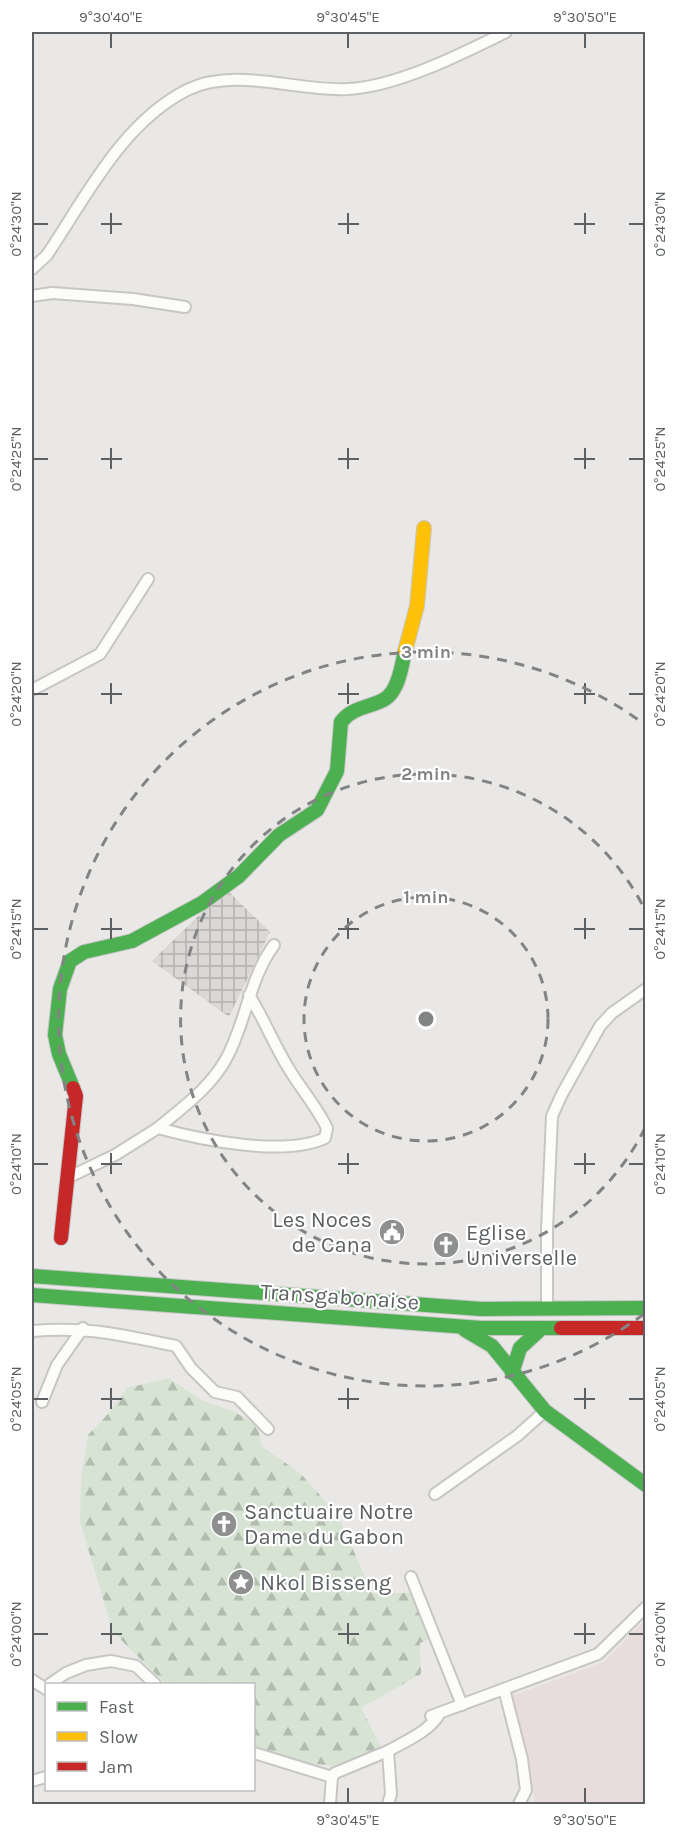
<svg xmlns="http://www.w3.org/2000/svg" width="677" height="1836" font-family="Karla,sans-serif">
<defs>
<pattern id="industrial-grid" width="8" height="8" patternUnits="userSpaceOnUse" patternTransform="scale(1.5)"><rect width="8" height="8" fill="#dad7d6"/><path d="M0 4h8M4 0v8" fill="none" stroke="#b4b2b1"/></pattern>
<pattern id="forest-firs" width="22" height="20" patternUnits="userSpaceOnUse" patternTransform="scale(1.5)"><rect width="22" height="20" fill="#d7e4d3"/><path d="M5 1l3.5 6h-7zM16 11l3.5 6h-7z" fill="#b2bcaf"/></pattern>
</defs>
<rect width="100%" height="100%" fill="#eae8e6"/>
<!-- industrial -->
<path fill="url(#industrial-grid)" d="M226,889L270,932L229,1017L152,961Z"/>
<!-- medical -->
<path fill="#e8dcdc" d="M645,1620V1804H535L529,1756L512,1696L604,1662Z"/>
<!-- forest -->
<path fill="url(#forest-firs)" d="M169,1378L201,1400L233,1411L258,1426L261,1446L300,1473L338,1515L372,1593H412L429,1639L420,1643L421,1674L361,1708L381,1747L336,1766L307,1763L254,1746V1684H166L113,1632L80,1522L81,1479L88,1435L107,1415L127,1388Z"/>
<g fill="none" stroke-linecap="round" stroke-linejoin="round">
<defs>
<g id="street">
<path d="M32,269L47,255C86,197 122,123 187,90C235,66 297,92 348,89C396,87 464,53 506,32"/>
<path d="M32,296L52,293L133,299L185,307"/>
<path d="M32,690L100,654L148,579"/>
<path d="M158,1128C183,1107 210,1088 226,1059C246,1023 249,979 274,945"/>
<path d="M67,1178L115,1155L158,1128C201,1140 285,1157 325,1138L327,1128C317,1107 301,1089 289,1069C274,1045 264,1019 249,995"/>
<path d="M547,1309V1230L552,1116L562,1094L600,1026L612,1013L646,989"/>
<path d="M32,1331C88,1326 121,1335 176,1346L191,1368L215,1392L237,1397L268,1429"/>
<path d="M42,1402L57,1365L83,1328"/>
<path d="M435,1494L517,1436L545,1411"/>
<path d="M411,1577L462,1705"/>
<path d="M32,1680L46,1689"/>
<path d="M50,1684L66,1673L86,1665L111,1661L136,1666L155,1684"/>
<path d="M504,1689L522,1759L526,1790L519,1804"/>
<path d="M431,1716L598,1654L646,1607"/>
<path d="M254,1753L332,1777"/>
<path d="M32,1781L46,1777"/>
<path d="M330,1804L332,1777L335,1773L388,1751"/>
<path d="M388,1804L391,1794L388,1751C406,1741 430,1731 440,1713"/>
</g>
<g id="fast">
<path d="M73,1088L59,1054L55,1035L60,989L70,961L84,952L132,941L202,903L239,876L279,835L317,810L337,771L341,722C355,703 382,708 392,692C400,681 402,664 405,651"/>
<path d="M32,1276L481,1309L646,1308"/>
<path d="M32,1295L481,1328H561"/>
<path d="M465,1330L492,1346L545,1411L646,1485"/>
<path d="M512,1373L520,1348L542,1328"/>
</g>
<path id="slow" d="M405,651L417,606L424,528"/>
<g id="jam">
<path d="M61,1238L76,1096L73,1088"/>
<path d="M561,1328H646"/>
</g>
</defs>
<!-- street casing -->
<use href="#street" stroke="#c7c6c5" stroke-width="14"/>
<!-- fast casing -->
<use href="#fast" stroke="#c6c6c6" stroke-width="16"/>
<!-- slow casing -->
<use href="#slow" stroke="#c6c6c6" stroke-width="16"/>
<!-- jam casing -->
<use href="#jam" stroke="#c6c6c6" stroke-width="16"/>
<!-- street -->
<use href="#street" stroke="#fcfcfb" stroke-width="10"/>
<!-- fast -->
<use href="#fast" stroke="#4caf50" stroke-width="14"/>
<!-- slow -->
<use href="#slow" stroke="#ffc107" stroke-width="14"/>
<!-- jam -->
<use href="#jam" stroke="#c62828" stroke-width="14"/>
</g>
<!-- ticks -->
<path fill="none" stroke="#5c6062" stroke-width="2" d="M111,33V48M348,33V48M585,33V48M111,213V234M348,213V234M585,213V234M33,224H48M101,224H122M338,224H359M574,224H595M629,224H644M111,448V469M348,448V469M585,448V469M33,459H48M101,459H122M338,459H359M574,459H595M629,459H644M111,683V704M348,683V704M585,683V704M33,694H48M101,694H122M338,694H359M574,694H595M629,694H644M111,918V939M348,918V939M585,918V939M33,929H48M101,929H122M338,929H359M574,929H595M629,929H644M111,1153V1174M348,1153V1174M585,1153V1174M33,1164H48M101,1164H122M338,1164H359M574,1164H595M629,1164H644M111,1388V1409M348,1388V1409M585,1388V1409M33,1399H48M101,1399H122M338,1399H359M574,1399H595M629,1399H644M111,1623V1644M348,1623V1644M585,1623V1644M33,1634H48M101,1634H122M338,1634H359M574,1634H595M629,1634H644M348,1788V1803M585,1788V1803"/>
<!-- distance rings -->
<g fill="none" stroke="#828484" stroke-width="3" stroke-dasharray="10 8">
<circle cx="426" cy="1019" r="122"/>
<path d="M645 1128A245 245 0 1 1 645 910"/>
<path d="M644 1314A367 367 0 1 1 644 724"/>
</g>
<!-- icons -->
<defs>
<symbol id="civic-disc" viewBox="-11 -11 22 22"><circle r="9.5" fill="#8e9090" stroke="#fff"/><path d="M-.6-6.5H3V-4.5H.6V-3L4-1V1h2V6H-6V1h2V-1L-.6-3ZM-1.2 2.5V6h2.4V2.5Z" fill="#fff"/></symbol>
<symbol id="church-disc" viewBox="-11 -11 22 22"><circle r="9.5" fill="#8e9090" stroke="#fff"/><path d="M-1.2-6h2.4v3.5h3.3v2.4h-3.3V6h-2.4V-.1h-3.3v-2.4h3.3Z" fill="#fff"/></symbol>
<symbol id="sight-disc" viewBox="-11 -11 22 22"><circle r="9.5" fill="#8e9090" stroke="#fff"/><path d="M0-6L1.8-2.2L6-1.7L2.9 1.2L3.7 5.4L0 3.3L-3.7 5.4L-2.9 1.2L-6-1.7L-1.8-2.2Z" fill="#fff"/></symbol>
</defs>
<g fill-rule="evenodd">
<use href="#civic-disc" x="377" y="1217" width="30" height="30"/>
<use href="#church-disc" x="431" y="1230" width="30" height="30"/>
<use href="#church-disc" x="209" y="1509" width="30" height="30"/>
<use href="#sight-disc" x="226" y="1567" width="30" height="30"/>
</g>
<g text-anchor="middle" stroke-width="4.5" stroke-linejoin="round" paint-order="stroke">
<!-- poi labels -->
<g font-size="22" fill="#5c6062" stroke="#fff" text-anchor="start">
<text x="372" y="1227" text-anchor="end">Les Noces<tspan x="372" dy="25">de Cana</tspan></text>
<text x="466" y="1240">Eglise<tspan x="466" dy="25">Universelle</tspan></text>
<text x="244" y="1519">Sanctuaire Notre<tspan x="244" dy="25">Dame du Gabon</tspan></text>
<text x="260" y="1590">Nkol Bisseng</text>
</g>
<!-- street labels -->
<g font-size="22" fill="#5c6062" stroke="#fff">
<text transform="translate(340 1296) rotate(4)" y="8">Transgabonaise</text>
</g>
</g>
<circle cx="426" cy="1019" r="9" fill="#828484" stroke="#fff" stroke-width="3"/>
<g font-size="18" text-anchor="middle" font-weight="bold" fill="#828484" stroke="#fff" stroke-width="4.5" stroke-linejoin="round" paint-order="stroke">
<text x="426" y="658">3 min</text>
<text x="426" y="780">2 min</text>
<text x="426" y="903">1 min</text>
</g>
<!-- border -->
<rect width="677" height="1836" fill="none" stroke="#ffffff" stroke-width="66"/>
<!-- legend -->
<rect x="45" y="1683" width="210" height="108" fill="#ffffff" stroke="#bebfc0" stroke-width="1.5"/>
<rect x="57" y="1702" width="30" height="9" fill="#4caf50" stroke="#bebfc0" stroke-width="1.5"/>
<text x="99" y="1713" font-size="18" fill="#5c6062">Fast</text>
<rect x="57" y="1732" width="30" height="9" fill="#ffc107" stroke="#bebfc0" stroke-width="1.5"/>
<text x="99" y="1743" font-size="18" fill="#5c6062">Slow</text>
<rect x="57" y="1762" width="30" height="9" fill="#c62828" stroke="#bebfc0" stroke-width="1.5"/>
<text x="99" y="1773" font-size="18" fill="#5c6062">Jam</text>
<rect x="33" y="33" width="611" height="1770" fill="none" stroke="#5c6062" stroke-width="2"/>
<g font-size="15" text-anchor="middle" fill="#5c6062">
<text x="111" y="22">9°30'40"E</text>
<text x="348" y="22">9°30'45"E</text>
<text x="585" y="22">9°30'50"E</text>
<text transform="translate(16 224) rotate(-90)" y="5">0°24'30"N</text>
<text transform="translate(660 224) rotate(-90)" y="5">0°24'30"N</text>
<text transform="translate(16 459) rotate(-90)" y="5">0°24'25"N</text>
<text transform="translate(660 459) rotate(-90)" y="5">0°24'25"N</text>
<text transform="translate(16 694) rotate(-90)" y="5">0°24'20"N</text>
<text transform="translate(660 694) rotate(-90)" y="5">0°24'20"N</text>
<text transform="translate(16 929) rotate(-90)" y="5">0°24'15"N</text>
<text transform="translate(660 929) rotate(-90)" y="5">0°24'15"N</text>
<text transform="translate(16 1164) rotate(-90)" y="5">0°24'10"N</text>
<text transform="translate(660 1164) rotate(-90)" y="5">0°24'10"N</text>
<text transform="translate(16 1399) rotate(-90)" y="5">0°24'05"N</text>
<text transform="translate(660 1399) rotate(-90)" y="5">0°24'05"N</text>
<text transform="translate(16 1634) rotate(-90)" y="5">0°24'00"N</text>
<text transform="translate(660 1634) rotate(-90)" y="5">0°24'00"N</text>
<text x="348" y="1825">9°30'45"E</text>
<text x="585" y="1825">9°30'50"E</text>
</g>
</svg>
